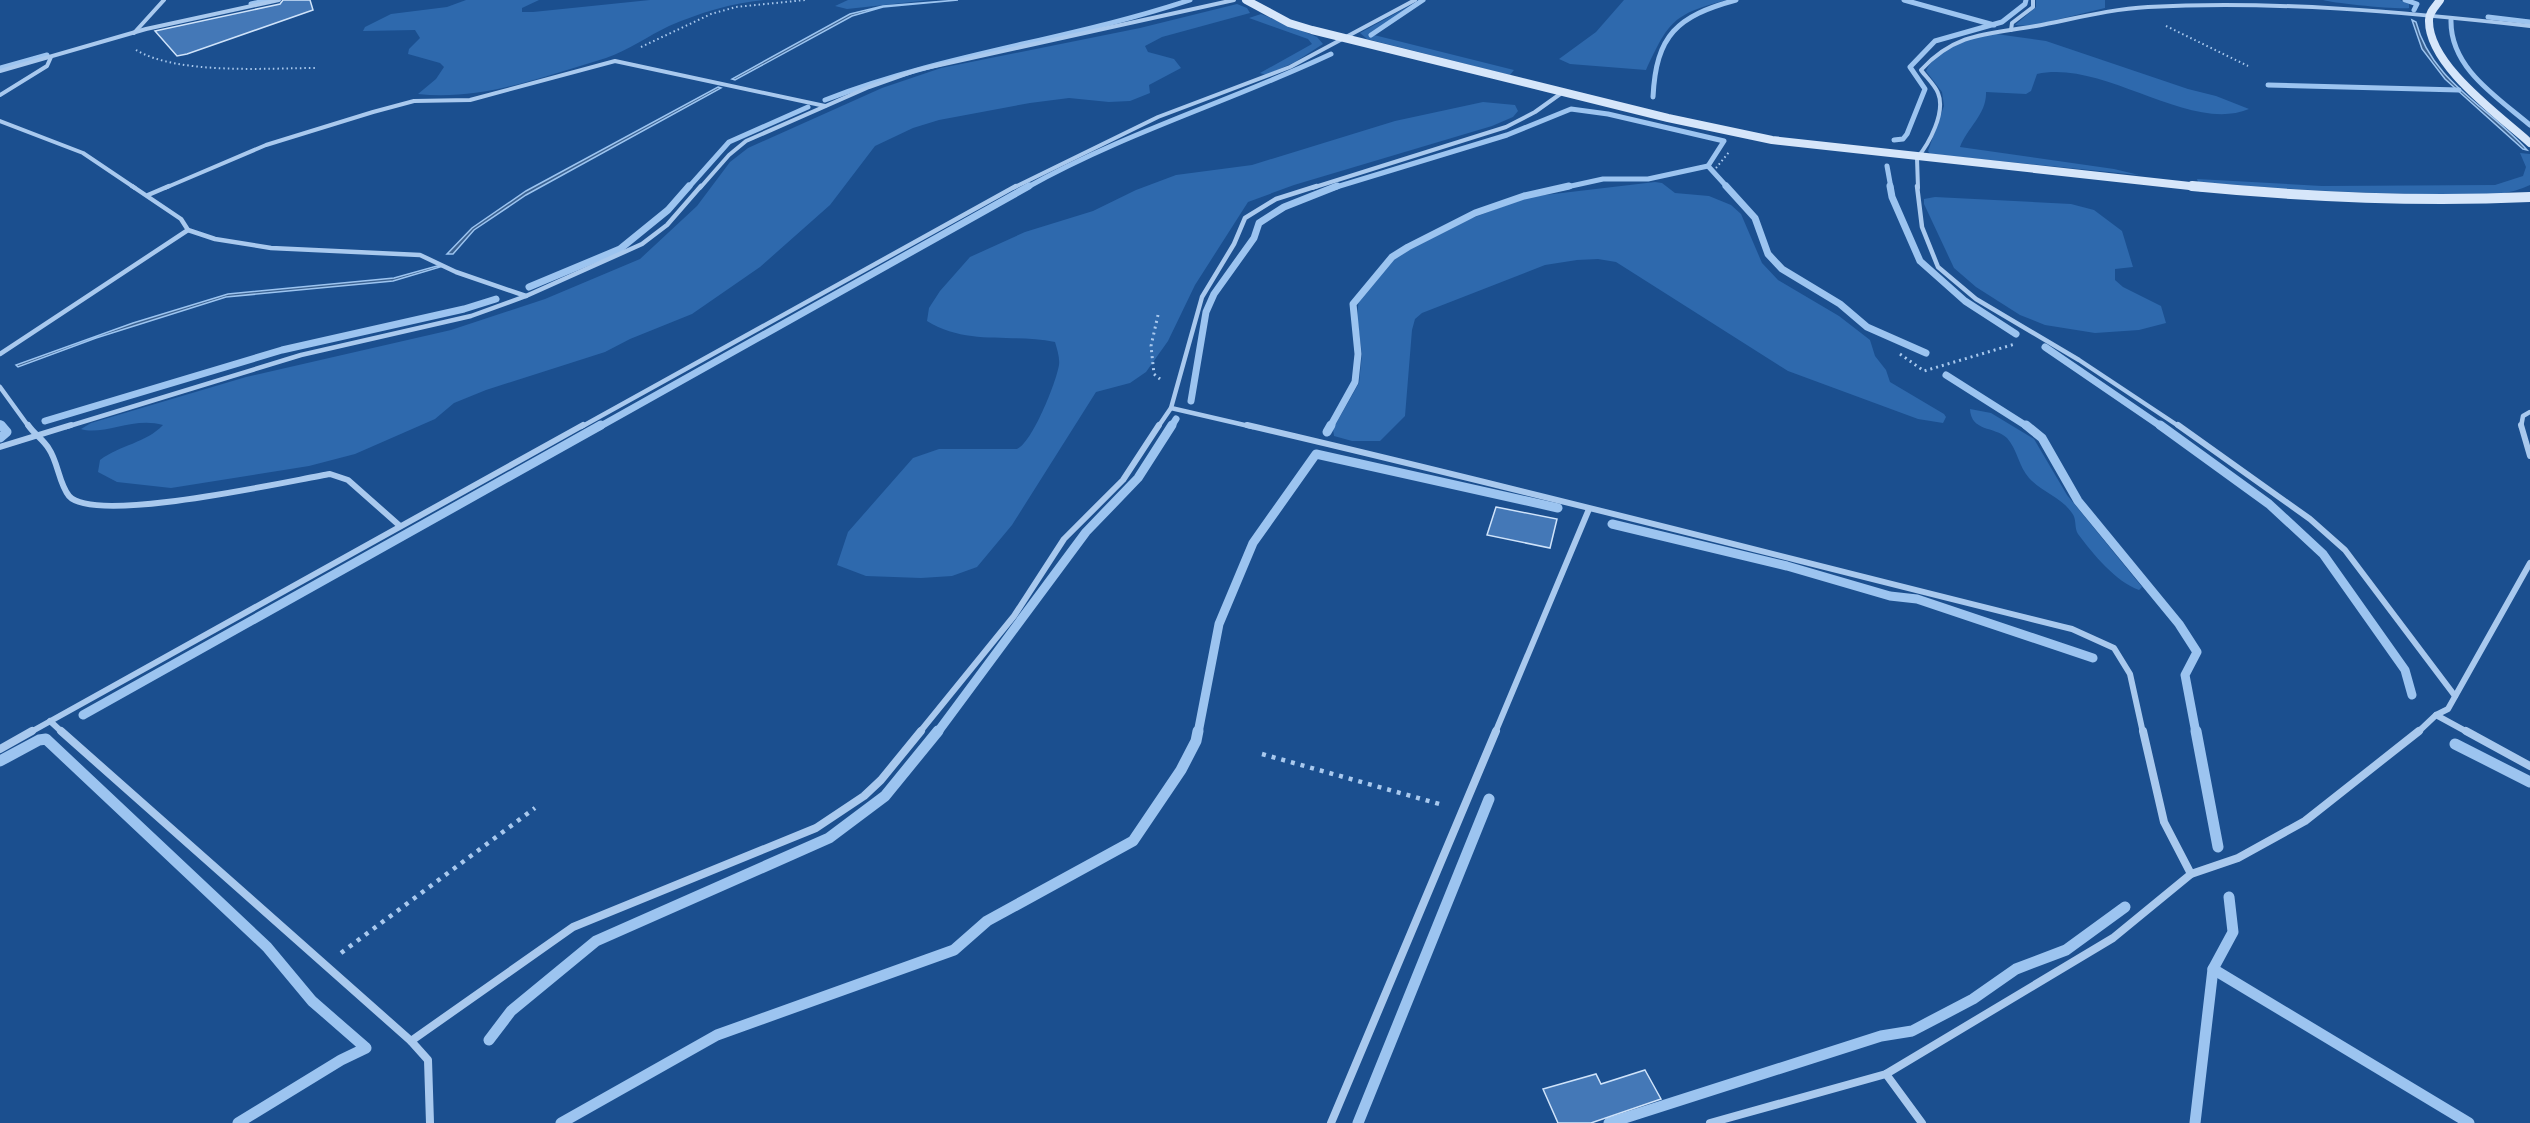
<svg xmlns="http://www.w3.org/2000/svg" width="2530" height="1123" font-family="'Archivo Narrow',sans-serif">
<rect width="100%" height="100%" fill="#1b4f8f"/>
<!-- green -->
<g fill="#2e69ad">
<path d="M466,0H539L522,8V12H533L650,0H764C732,3 699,13 669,26C648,36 629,50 606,58C545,76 483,101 418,94L436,79L444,67L440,63L408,54L409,49L420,38L415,30L363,31L365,27L391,14L447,7Z"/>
<path d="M848,0H930L847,9L835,6Z"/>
<path d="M1420,0H1426L1374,35L1514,70L1510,75L1367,39L1360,33Z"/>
<path d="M1624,0H1727C1673,14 1669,21 1646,70L1570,64L1559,59L1596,32Z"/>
<path d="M2036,0H2105V8L2031,26L2015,25L2036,7Z"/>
<path d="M2323,0H2400L2409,4V8C2401,10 2331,3 2323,0Z"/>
<path d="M1237,4L1247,8L1250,13L1162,37L1145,46L1148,52L1174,59L1181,68L1149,85L1150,93L1130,101L1109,102L1069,98L1030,103L939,120L913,128L875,146L830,205L760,267L692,314L630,339L605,352L486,390L454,403L435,419L355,454L309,466L171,488L117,482L98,472L100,460C120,445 146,443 163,425C134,416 103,436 81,429L91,423L246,377L451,330L545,299L640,259L697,206L730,162L748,148L882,88L941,68L1140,28Z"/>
<path d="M1261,14L1317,37L1323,44L1295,62L1266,75L1260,73L1312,44L1308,39L1249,18Z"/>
<path d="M1996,34L2046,41L2188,89L2216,96L2249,109C2189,134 2104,59 2037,74L2031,91L2026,94L1986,92C1987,114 1967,128 1960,147L2114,169L2139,175L1930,154L1928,151L1944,106L1942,92L1926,71C1938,46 1971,36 1996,34Z"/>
<path d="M1483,102L1515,105L1518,111L1513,117L1492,126L1294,185L1248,202L1195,285L1168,341L1146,372L1130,383L1096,392L1012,525L977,567L952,576L921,578L866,576L837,565L848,532L913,458L939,449H1017C1032,443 1056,383 1059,365C1060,358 1057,349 1055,342C1010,333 968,346 927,321L929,308L940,291L970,257L1025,232L1093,211L1136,190L1176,175L1252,165L1395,121Z"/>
<path d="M2520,153L2530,154V185C2496,201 2454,195 2417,194C2344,193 2272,188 2198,182L2197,179L2322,186L2495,185L2523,176L2526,167Z"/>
<path d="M1655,182L1662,183L1675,193L1709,196L1731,205L1741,214L1762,263L1778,280L1839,316L1870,340L1875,356L1886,370L1890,382L1944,414L1946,417L1943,423L1918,419L1788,371L1616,262L1598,259L1577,260L1545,265L1422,313L1415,319L1412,330L1405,416L1380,441H1352L1334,436L1333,429L1359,383L1362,354L1357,317L1359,298L1395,258L1446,228L1528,197Z"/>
<path d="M1935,197L2071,204L2094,210L2122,231L2133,267L2115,269V280L2123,287L2161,306L2166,323L2139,330L2095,333L2045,325L2020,315L1976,287L1954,268L1924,204V199Z"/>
<path d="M1970,409L1991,413L2034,439L2067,495L2142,587L2139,590C2116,582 2093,554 2078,534C2074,528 2077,519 2072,513C2061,497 2042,492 2029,478C2019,467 2017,449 2007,438C1994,426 1971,432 1970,409Z"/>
</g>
<!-- water -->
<g fill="#3c6290" stroke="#9cc4f0" stroke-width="1.5">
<path d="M958,0L883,7L852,16L735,80L732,79L850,14L883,6Z"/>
<path d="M2412,20L2416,22C2431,81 2489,107 2527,150L2523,149L2445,79L2422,49Z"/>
<path d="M718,87L721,88L526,195L474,230L453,254H447L472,228L526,191Z"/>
<path d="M437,266L440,267L393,281L226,297L96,338L18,367L16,365L133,323L228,294L394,278Z"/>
</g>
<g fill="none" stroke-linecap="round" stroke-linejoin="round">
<!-- stream-far3 -->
<g stroke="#9cc4f0" stroke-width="5">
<path d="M1904,0L1994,25"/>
<path d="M2405,0L2417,4L2414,10"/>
<path d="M251,4L269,0"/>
<path d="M2488,17L2530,22"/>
<path d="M2451,20C2450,68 2497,97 2530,125"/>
<path d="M1371,35L1423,0"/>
<path d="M0,68L47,55"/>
<path d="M2268,85L2459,90"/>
<path d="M1653,97C1656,35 1677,16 1736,0"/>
<path d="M825,100C943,54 1070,40 1190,0"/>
<path d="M1894,140L1903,139L1907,134L1925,89L1910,67L1935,41L2002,22L2025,4L2026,0"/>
<path d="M1887,166L1891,188"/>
<path d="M688,188L729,142L808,107"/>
<path d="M1026,188C1124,133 1231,101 1331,54"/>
<path d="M1333,188L1507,135L1571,109L1608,114L1724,141L1708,166L1728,188"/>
<path d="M1562,188L1603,179H1648L1708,166"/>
</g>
<!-- stream-far2 -->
<g stroke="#9cc4f0" stroke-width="7">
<path d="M1726,186L1755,218L1768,254L1782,269L1840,304L1867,327L1926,353"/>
<path d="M1890,186L1892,197L1920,261L1965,301L2016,334"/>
<path d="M529,287L620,249L668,210L689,186"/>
<path d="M2045,347L2162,427"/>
<path d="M1946,375L2028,427"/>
<path d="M1191,401L1206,312L1214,294L1254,238L1259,223L1284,207L1337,186"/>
<path d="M45,421L282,350L464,309L496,299"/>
<path d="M0,424L2,427"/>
<path d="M599,427L1029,186"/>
<path d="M1171,427L1176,419"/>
<path d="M1330,427L1355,382L1358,354L1353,304L1392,257L1408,247L1475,213L1524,196L1569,186"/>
</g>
<!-- stream-far1 -->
<g stroke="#9cc4f0" stroke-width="9">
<path d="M2026,425L2042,438L2078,501L2179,624L2197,652L2185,675L2196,733"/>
<path d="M2160,425L2269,504L2323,554L2405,670L2412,695"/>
<path d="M1327,432L1331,425"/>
<path d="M0,438L7,432L1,425"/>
<path d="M1612,524L1787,566L1890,596L1917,599L2093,658"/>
<path d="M83,715L601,425"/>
<path d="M937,733L1086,532L1138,478L1172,425"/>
<path d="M1198,733L1219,624L1253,543L1316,454L1558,508"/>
</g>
<!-- stream -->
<g stroke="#9cc4f0" stroke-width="11">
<path d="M2196,731L2218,847"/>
<path d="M2455,744L2530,782"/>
<path d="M0,761L39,740L46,739L267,947L312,1001L366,1048L341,1060L238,1123"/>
<path d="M2213,969L2469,1123"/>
<path d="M489,1040L511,1011L596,941L829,838L885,796L938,731"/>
<path d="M561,1123L717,1035L954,950L987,921L1133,841L1181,770L1196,741L1198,731"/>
<path d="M1358,1123L1489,799"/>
<path d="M1609,1123L1881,1036L1912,1031L1973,999L2016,969L2066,950L2125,907"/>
<path d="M2195,1123L2213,969L2233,932L2229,897"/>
</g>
</g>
<!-- building -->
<g fill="#4478b7" stroke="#cfe3fa" stroke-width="1.5">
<path d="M283,0H310L313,10L187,54L177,56L155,31L280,4Z"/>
<path d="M1496,507L1557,519L1550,548L1487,535Z"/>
<path d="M1645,1070L1661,1099L1591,1123H1558L1543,1089L1596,1074L1601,1084Z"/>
</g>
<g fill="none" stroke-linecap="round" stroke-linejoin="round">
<!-- path-far2 -->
<g stroke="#a9c9ee" stroke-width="2" stroke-dasharray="1.5 3" stroke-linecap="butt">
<path d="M2166,26L2248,66"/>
<path d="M641,47L711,14L736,7L805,0"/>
<path d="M136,50C178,75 267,68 317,68"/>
<path d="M1716,168L1729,152"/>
</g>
<!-- path-far1 -->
<g stroke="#a9c9ee" stroke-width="3" stroke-dasharray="2 4" stroke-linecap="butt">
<path d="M1158,315L1151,346L1154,374L1160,379"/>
<path d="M1900,354L1924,371L2015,344"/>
</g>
<!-- path -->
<g stroke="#a9c9ee" stroke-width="4.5" stroke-dasharray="4 6" stroke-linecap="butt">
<path d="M1262,754L1443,805"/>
<path d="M341,953L535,808"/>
</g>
<!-- street-far3 -->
<g stroke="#a9c9ee" stroke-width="4">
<path d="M2011,30L2012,23L2033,7V0"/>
<path d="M134,33L164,0"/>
<path d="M0,71L146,29L279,0"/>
<path d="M0,95L47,66L51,57"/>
<path d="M0,121L83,153L135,188"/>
<path d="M165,188L266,145L373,112L414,101L470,100L615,61L825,106"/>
<path d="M700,188L729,155L746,141L869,87L917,70L1234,0"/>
<path d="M1013,188L1158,117L1290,67L1415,0"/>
<path d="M1312,188L1506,127L1535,112L1563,92"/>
<path d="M1918,188L1917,158C1929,144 1946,112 1938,93C1935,85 1926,77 1921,70C1956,32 1989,34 2036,26C2073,19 2110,9 2148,7C2275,0 2404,12 2530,26"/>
</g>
<!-- street-far2 -->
<g stroke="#a9c9ee" stroke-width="4.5">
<path d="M1917,186L1922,227L1938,267L1976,299L2079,360L2180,427"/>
<path d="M148,195L169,186"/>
<path d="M188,230L215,239L271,248L420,255L456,272L526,296"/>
<path d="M0,354L188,230L181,219L132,186"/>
<path d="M0,387L29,427"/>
<path d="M1171,408L1253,427"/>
<path d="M66,427L301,355L471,316L526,296L642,244L667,225L701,186"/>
<path d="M581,427L1016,186"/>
<path d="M1158,427L1171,408L1202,297L1234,244L1245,218L1276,199L1317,186"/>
<path d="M2521,427L2523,416L2530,412"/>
</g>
<!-- street-far1 -->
<g stroke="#a9c9ee" stroke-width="6">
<path d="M28,425C34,434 44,440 49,449C58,462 59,484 69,496C94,525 288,481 330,474L348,480L400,526"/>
<path d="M1247,425C1523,489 1797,561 2072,629L2114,648L2130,674L2143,733"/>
<path d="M2178,425L2310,519L2345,550L2455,696"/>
<path d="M2521,425L2530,456"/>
<path d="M0,447L71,425"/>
<path d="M2436,715L2469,733"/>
<path d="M50,721L63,733"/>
<path d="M29,733L583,425"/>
<path d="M919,733L1014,616L1064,539L1123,480L1159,425"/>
<path d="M1495,733L1589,509"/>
<path d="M2417,733L2436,715L2448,709L2530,563"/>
</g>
<!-- street -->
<g stroke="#a9c9ee" stroke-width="8">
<path d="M61,731L411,1041L428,1060L430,1123"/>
<path d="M2143,731L2164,822L2191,874"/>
<path d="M2466,731L2530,766"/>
<path d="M0,749L32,731"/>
<path d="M411,1041L573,927L816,828L864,796L881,780L921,731"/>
<path d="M1886,1074L1922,1123"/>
<path d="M1331,1123L1496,731"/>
<path d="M1710,1123L1886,1074L2113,938L2191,874L2238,858L2305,821L2419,731"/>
</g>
<!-- secondary-far1 -->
<g stroke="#d6e6fa" stroke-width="8">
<path d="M1246,0L1289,23L1312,30L1668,118L1772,140L2208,188"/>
<path d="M2440,0C2436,6 2429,12 2429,20C2428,65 2499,115 2530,143"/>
</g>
<!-- secondary -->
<path stroke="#d6e6fa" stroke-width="10" d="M2192,186C2305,197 2417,202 2530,197"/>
</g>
</svg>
